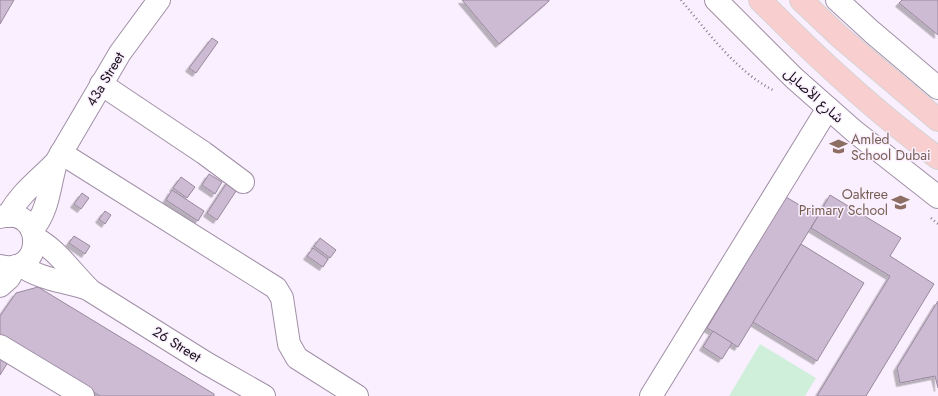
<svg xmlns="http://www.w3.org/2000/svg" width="938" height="396" font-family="Jost,'Noto Sans Arabic',sans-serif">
<defs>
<filter id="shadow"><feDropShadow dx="-3.5" dy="3.5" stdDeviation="0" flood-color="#0004"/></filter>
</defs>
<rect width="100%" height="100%" fill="#faeffe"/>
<!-- green -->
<path fill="#d0efdb" d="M760,344L816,378L805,396H729Z"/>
<!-- building -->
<g fill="#cdbbd3" stroke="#99889e" filter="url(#shadow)">
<path d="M0,0H14L0,24Z"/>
<path d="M462,0H549V1L499,44Z"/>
<path d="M902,0H938V35L899,3Z"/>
<path d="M212,38L218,42L196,73L189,68Z"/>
<path d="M209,174L222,182L215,194L202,185Z"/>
<path d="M181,177L195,187L187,198L173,188Z"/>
<path d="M228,181L238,188L217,220L207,213Z"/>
<path d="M172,190L204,211L198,221L166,200Z"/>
<path d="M82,193L89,198L81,209L74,204Z"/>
<path d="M830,195L901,238L890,256L934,284L866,396H817L890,276L811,228Z"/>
<path d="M786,197L818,216L738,347L707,328Z"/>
<path d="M105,211L111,215L105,224L99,219Z"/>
<path d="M74,236L90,246L85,254L69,243Z"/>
<path d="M320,238L336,250L330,258L314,246Z"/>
<path d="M801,244L864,283L817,361L753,322Z"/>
<path d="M313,248L328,259L323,267L307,256Z"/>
<path d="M38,287L214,394V396H100L0,337V316L16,293Z"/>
<path d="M938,301V388L935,376L900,383L897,368Z"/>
<path d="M713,331L732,343L722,359L703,347Z"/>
<path d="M0,353L10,359L0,375Z"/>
</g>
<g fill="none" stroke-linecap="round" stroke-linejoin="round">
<defs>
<g id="minor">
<path d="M716,0L794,78L854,131L938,197"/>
<path d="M837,0L872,32L938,88"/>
<path d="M101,84L204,153L243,182"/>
<path d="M61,153L276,288L282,298L289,344L297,358L357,396"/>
<path d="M8,216C19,194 39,180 56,162L120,53L159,0"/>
<path d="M0,217C45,205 46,277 0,266"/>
<path d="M32,230C49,211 49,186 56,163"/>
<path d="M35,238C58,250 72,273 91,291L206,363L264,396"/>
<path d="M20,265C41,280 65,281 88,289"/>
<path d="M0,286L9,278L16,266"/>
<path d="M0,346L83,396"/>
<path d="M651,396L828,108"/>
</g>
<g id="major">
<path d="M760,0C815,56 874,111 938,158"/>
<path d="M801,0L839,36L938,120"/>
</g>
</defs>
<!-- minor casing -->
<use href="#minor" stroke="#a08fa6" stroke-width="24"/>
<!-- major casing -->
<use href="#major" stroke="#d5d4d5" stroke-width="24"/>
<!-- path -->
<g stroke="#857d88" stroke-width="2.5" stroke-dasharray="1 3" stroke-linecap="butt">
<path d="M681,0C708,32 737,73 775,91"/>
<path d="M931,218L938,224"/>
</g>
<!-- minor -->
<use href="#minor" stroke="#fff" stroke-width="22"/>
<!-- major -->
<use href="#major" stroke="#f9cece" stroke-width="22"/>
</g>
<!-- icons -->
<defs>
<symbol id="school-bare" viewBox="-9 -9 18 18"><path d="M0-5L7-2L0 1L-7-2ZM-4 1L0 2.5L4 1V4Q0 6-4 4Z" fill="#8d6e63" stroke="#faeffe" stroke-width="2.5" paint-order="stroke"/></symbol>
</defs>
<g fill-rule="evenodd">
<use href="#school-bare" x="826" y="134" width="25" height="25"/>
<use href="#school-bare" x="888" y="190" width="25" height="25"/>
</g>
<g text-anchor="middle" stroke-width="3" stroke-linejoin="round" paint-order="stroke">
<!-- street labels -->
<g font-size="14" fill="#161018" stroke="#faeffe">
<text transform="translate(105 79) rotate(-59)" y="5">43a Street</text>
<text transform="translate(814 95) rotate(42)" y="5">شارع الأصايل</text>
<text transform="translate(177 344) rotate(32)" y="5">26 Street</text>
</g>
<!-- education labels -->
<g font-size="14" fill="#785e54" stroke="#faeffe" text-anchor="start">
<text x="851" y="144">Amled<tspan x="851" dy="16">School Dubai</tspan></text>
<text x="888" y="199" text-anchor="end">Oaktree<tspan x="888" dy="16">Primary School</tspan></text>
</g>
</g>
</svg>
